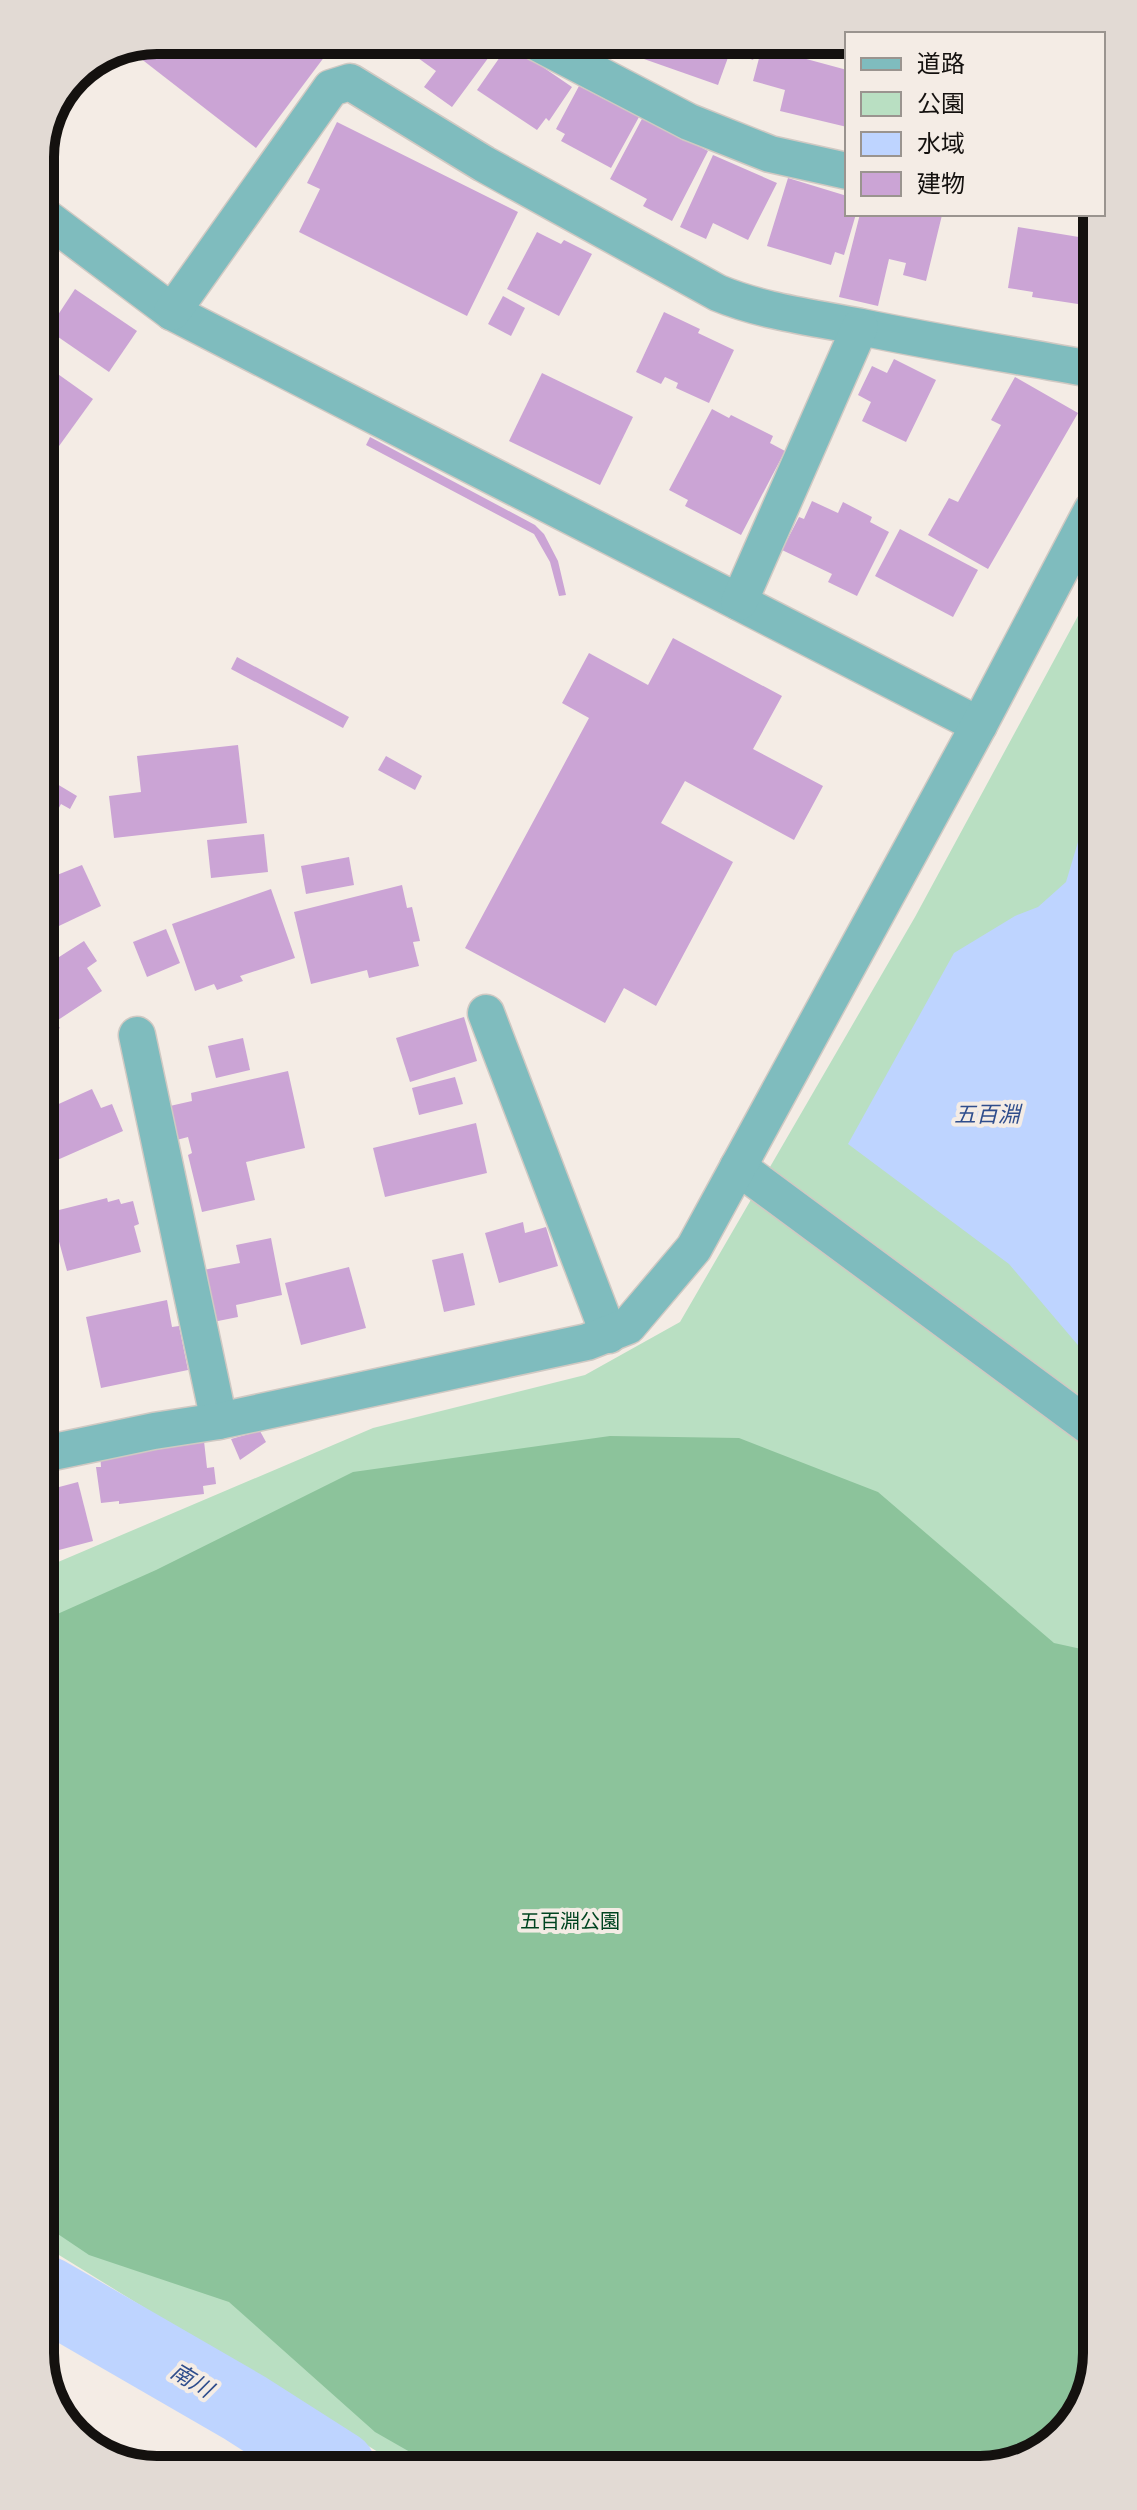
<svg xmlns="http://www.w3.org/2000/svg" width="1137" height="2510" font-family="Ubuntu,'Noto Sans JP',sans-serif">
<rect width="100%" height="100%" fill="#f4ece5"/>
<!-- green -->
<path fill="#b9dfc2" d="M1092,590L1097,2354L1073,2424L1018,2464L404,2468L46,2247L44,1568L373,1428L585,1375L680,1322L915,917Z"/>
<!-- forest -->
<path fill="#8cc39b" d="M610,1436L739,1438L878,1492L1054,1643L1095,1652L1097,2354L1073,2424L1018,2464L438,2468L375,2432L229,2302L89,2255L46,2226L44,1620L156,1570L353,1472Z"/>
<!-- water -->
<path fill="#bed4ff" d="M1093,837L1094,1364L1009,1264L848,1144L954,953L1015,916L1038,907L1066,882L1078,842Z"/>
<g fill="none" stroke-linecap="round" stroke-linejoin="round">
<!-- river -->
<path stroke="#bed4ff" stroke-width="74" d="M46,2293L245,2408L339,2468"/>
</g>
<!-- building -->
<g fill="#cba4d5">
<path d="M157,40H337L256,148L131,51Z"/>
<path d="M415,40H497L500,42L452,107L424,87L436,71L407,50Z"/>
<path d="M651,40H732L734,41L718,85L644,59Z"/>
<path d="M740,41L758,48L753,60L735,53Z"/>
<path d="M509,44L572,87L549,121L546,118L537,130L477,90Z"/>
<path d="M762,47L847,70V127L780,111L785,90L753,81Z"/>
<path d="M579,86L639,117L611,168L561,141L565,134L556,129Z"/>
<path d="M643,117L708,151L672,221L643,206L647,199L610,179Z"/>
<path d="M337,122L518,212L467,316L299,232L320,189L307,183Z"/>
<path d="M713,155L777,183L748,240L713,223L706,239L680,227Z"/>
<path d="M788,178L847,196V214H856L844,255L835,252L831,265L767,246Z"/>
<path d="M860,214L942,215L926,281L903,275L906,263L889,259L878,306L839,297Z"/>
<path d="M1018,227L1091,239V306L1032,297L1033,292L1008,288Z"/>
<path d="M537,232L561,244L564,240L592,254L559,316L507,289Z"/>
<path d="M75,289L137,331L109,372L48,330Z"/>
<path d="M503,296L525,308L511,336L488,324Z"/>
<path d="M664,312L700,329L698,333L734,350L709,403L676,388L678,383L665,377L661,384L636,372Z"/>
<path d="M894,359L936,380L906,442L862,421L871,402L858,395L872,366L887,373Z"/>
<path d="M41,362L93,399L54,453L41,444Z"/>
<path d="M542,373L633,417L600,485L509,441Z"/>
<path d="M1015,377L1078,413L988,569L928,535L949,498L958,502L1001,425L991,420Z"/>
<path d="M712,409L729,418L731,415L773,436L770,443L785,451L741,535L685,506L688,500L669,490Z"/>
<path d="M370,437L535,525L544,534L558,561L566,595L559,596L550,562L534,534L366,445Z"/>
<path d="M812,501L838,513L843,502L872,517L870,522L889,532L857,596L828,582L832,574L782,550L799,517L804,519Z"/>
<path d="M900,529L978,570L953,617L875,576Z"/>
<path d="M673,638L782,696L753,749L823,786L794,840L685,781L661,823L733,862L656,1006L624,988L605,1023L465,948L589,718L562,703L589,653L648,685Z"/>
<path d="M237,657L349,717L343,728L231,669Z"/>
<path d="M238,745L247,823L114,838L109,796L141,792L137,756Z"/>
<path d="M386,756L422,776L415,790L378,770Z"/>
<path d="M57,784L77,796L70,809L61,804L53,819L57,822L42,848V792L50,797Z"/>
<path d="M264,834L268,872L211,878L207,840Z"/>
<path d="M349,857L354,885L306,894L301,866Z"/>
<path d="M82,865L101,906L42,934V881Z"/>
<path d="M402,885L407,908L412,907L420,941L413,942L419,966L369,978L367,970L311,984L294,912Z"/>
<path d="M271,889L295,958L240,976L243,981L217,990L214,984L195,991L172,924Z"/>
<path d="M166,929L180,963L147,977L133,942Z"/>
<path d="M84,941L97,961L87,968L102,991L55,1022L60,1028L43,1039L42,968Z"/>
<path d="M464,1017L477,1061L410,1082L396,1038Z"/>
<path d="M243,1038L250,1070L216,1078L208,1046Z"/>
<path d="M288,1071L305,1148L246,1162L255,1200L202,1212L188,1155L192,1153L188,1137L169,1142L161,1108L192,1101L191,1093Z"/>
<path d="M455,1077L463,1104L419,1115L412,1088Z"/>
<path d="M92,1089L101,1108L112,1104L123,1131L55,1161L43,1134V1111Z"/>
<path d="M476,1123L487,1173L385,1197L373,1148Z"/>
<path d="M107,1198L108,1202L119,1199L121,1204L133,1201L139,1224L134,1226L141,1252L67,1271L51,1212Z"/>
<path d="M523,1222L525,1233L546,1227L558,1266L499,1283L485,1233Z"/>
<path d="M271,1238L282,1295L236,1305L238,1317L208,1323L198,1271L240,1263L236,1245Z"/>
<path d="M463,1253L475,1305L444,1312L432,1260Z"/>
<path d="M349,1267L366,1328L301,1345L285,1283Z"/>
<path d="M167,1300L172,1327L179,1326L188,1370L101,1388L86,1317Z"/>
<path d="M260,1431L266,1442L240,1460L231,1439Z"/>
<path d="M204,1441L207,1468L214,1467L216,1484L203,1486L204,1494L119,1504V1501L101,1503L96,1467H101L100,1453Z"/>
<path d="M78,1482L93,1541L44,1554V1491Z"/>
</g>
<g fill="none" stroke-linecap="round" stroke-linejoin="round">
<defs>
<g id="street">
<path d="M532,40L689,122L770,154L847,171"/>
<path d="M40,213L172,312L979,725"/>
<path d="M172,312L331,88L350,82L484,164L718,293C764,312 812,317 861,327C937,343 1014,355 1091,369"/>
<path d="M739,602L860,327"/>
<path d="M486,1013L609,1335"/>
<path d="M137,1035L219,1421"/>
<path d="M738,1167L1094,1430"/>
<path d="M44,1454L154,1431L219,1421L587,1342L628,1326L694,1248L979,725L1092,510"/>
</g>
</defs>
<!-- street casing -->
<use href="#street" stroke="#d0c9c3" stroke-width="39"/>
<!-- street -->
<use href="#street" stroke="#7fbcbe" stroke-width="36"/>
</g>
<g text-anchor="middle" stroke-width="8" stroke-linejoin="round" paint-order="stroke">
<!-- park labels -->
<g font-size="20" fill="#004420" stroke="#f4ece5">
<text x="570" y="1928">五百淵公園</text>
</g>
<!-- water labels -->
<g font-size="22" font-style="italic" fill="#2f4d8c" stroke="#f4ece5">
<text x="987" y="1122">五百淵</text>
<text transform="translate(192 2380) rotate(31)" y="8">南川</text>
</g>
</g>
<!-- crop -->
<path d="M0 0H1137V2510H0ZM157 54H980A103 103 0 0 1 1083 157V2353A103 103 0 0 1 980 2456H157A103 103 0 0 1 54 2353V157A103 103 0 0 1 157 54Z" fill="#e2dad4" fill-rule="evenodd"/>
<path fill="none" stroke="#14110f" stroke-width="10" d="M157 54H980A103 103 0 0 1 1083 157V2353A103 103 0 0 1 980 2456H157A103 103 0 0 1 54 2353V157A103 103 0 0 1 157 54Z"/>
<!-- legend -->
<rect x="845" y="32" width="260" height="184" fill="#f4ece5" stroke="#9a948f" stroke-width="2"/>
<rect x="861" y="58" width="40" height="12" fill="#7fbcbe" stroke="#9a948f" stroke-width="2"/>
<text x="917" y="72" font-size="24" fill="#14110f">道路</text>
<rect x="861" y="92" width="40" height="24" fill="#b9dfc2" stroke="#9a948f" stroke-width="2"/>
<text x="917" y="112" font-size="24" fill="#14110f">公園</text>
<rect x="861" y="132" width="40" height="24" fill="#bed4ff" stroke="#9a948f" stroke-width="2"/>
<text x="917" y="152" font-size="24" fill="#14110f">水域</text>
<rect x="861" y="172" width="40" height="24" fill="#cba4d5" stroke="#9a948f" stroke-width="2"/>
<text x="917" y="192" font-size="24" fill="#14110f">建物</text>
</svg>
